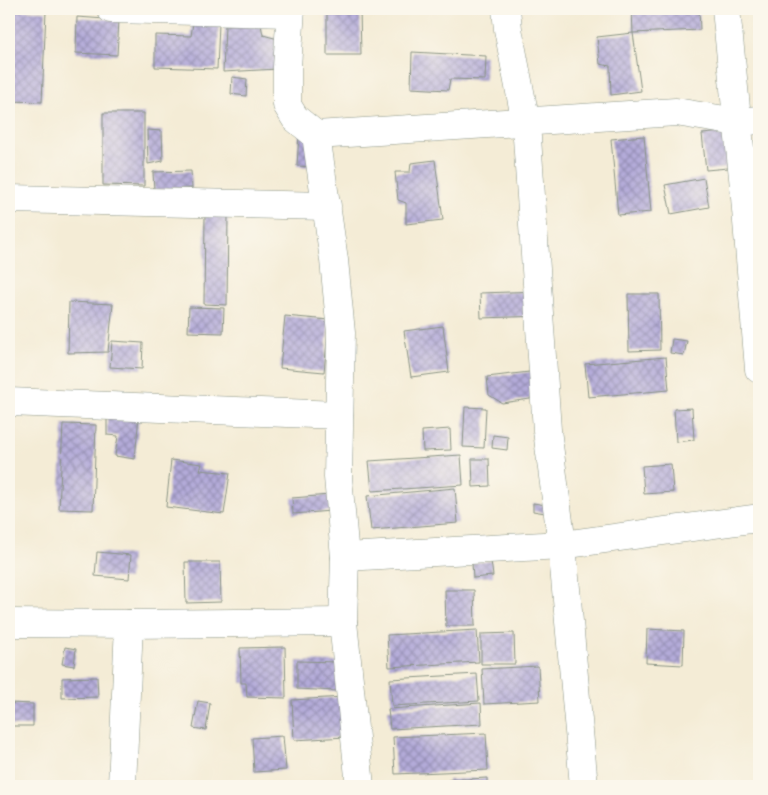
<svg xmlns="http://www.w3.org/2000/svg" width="768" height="795" font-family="Cardo,serif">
<defs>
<pattern id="building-cross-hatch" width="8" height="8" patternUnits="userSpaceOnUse" patternTransform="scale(1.25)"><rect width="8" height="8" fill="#b4abd9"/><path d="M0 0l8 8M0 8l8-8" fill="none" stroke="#928cb1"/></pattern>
</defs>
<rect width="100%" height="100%" fill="#fbf7ec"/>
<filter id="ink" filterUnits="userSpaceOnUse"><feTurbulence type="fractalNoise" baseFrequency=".02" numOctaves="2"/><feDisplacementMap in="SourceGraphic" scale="10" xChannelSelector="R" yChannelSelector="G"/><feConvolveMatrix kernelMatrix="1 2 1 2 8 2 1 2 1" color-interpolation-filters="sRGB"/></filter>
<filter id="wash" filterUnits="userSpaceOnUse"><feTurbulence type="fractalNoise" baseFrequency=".0096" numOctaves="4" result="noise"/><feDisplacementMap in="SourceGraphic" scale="20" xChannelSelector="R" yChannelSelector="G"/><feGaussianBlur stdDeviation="1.12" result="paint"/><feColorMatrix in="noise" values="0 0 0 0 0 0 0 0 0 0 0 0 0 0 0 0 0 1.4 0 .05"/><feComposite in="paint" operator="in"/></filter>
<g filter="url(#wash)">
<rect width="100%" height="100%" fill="#f4ecd6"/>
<g id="blocks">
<!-- building -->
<g fill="url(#building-cross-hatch)">
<path d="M327,9H360L361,55H327Z"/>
<path d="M632,9H699L700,30L633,33Z"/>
<path d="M10,10L46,11L42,102L9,101Z"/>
<path d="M77,17L119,20L117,55L76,53Z"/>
<path d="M193,23L219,24L217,69L155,67V35L191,36Z"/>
<path d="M261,25L263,35L278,39V69L223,72L225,26Z"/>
<path d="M633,33L641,91L611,95L610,66L600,64L597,37Z"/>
<path d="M412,52L486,56L485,80L450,79L448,90L411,88Z"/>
<path d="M232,77L247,79L246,96L231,94Z"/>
<path d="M103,113H144V186L103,185Z"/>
<path d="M147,130L162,131L163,161L148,164Z"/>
<path d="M735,131L739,167L706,170L702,134Z"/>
<path d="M299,134L316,135L315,167L297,166Z"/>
<path d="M644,136L651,212L618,215L611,139Z"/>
<path d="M435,160L443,220L406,224V203L398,200L395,172H410L411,163Z"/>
<path d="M191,171L192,188L154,190L153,172Z"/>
<path d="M704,178L709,207L671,214L665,185Z"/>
<path d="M205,214H228L227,305L204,304Z"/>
<path d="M541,291L542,316L481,318L480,293Z"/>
<path d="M628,294H659L660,350L629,351Z"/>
<path d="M69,302L113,304L108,352L68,353Z"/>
<path d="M189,307L224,308L223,333L188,332Z"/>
<path d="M285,316L329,320L324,372L280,368Z"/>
<path d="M443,326L449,372L411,377L404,331Z"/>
<path d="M672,339L687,341L684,355L670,353Z"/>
<path d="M112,341L143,343L142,369L110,367Z"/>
<path d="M666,357L669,390L588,397L585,364Z"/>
<path d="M546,370L530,399L502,403L489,395L487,377Z"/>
<path d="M465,407L486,408L484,448L463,447Z"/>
<path d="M692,408L694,440L676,442L674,409Z"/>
<path d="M107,412L139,415L135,459L115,456L118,436L107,435Z"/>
<path d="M63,424L96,425L93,510L59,509Z"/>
<path d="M450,429L451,450L423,451L422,431Z"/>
<path d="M493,435L508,437L507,450L492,448Z"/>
<path d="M461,455L463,485L372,491L369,461Z"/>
<path d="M472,459H489L490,486L473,487Z"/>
<path d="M171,460L202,464L200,470L230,473L224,514L166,507Z"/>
<path d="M671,464L673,492L644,494L642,466Z"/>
<path d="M455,488L458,523L371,530L367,496Z"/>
<path d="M330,495L331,511L293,514L292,498Z"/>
<path d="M533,503L546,505L545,513L533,511Z"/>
<path d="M97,552L131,555L129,579L95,576Z"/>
<path d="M491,561L493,576L473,578L472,563Z"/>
<path d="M185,562H220L221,602L186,603Z"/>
<path d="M445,590H474L475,626H446Z"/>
<path d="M647,629L684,631L683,665L646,663Z"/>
<path d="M477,630L479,662L389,667L387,635Z"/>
<path d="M514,633L515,664H481V634Z"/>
<path d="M65,647L76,649L74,666L62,664Z"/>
<path d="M285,647L286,698L247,697L246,683H241L240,648Z"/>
<path d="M297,661L338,662L337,691L297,689Z"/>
<path d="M538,666L540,701L484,704L482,669Z"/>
<path d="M477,674L479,701L392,706L390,679Z"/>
<path d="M97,677L98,697L62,698V678Z"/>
<path d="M344,697L346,737L294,740L292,700Z"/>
<path d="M198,701L210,703L206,730L193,728Z"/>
<path d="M9,703L33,704V726H9Z"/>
<path d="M481,703L482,724L390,729L388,709Z"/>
<path d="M486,733L488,770L395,774L393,737Z"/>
<path d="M283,736L286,770L254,772L252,738Z"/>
<path d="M487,778V786H448V780Z"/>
</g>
</g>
</g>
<g filter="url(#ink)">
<use href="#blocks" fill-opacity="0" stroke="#8a9485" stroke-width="1"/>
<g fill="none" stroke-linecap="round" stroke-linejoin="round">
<defs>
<g id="minor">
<path d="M111,9L290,13"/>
<path d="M291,9L287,67V105L295,118L316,135L334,260L341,333L338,477L345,557L343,622L360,786"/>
<path d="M506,9L508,29L526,123L547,430L562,545L584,786"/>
<path d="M726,9L745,197L759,369"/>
<path d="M316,135L676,112L737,122L759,120"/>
<path d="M9,199L327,206"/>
<path d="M9,402L339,415"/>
<path d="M345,557L562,545L759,518"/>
<path d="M9,623L129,624L343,622"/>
<path d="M122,786L129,624"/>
</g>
</defs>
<!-- minor casing -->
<use href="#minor" stroke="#8a9485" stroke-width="29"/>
<!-- minor -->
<use href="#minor" stroke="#fff" stroke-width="28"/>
</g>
</g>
<!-- margin -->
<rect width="768" height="795" fill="none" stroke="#fbf7ec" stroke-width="30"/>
</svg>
